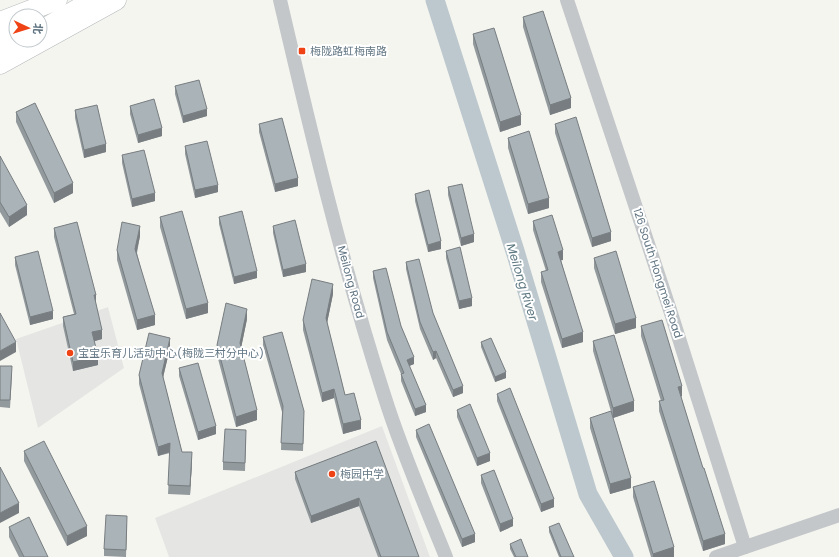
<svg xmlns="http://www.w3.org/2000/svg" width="839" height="557" font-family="Poppins,'Noto Sans SC',sans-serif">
<rect width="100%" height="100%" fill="#f5f5f0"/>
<!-- built -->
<g fill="#e5e6e4">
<path d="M108,307L124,368L38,428L16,339Z"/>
<path d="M382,426L430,557H169L155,518Z"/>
</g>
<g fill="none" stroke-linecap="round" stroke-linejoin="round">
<!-- river -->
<path stroke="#bcc8cd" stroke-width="19" d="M435,0L515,251L588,494L624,557"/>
<defs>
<g id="major">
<path d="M40,30L91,0"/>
<path d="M0,53L22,40"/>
</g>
<g id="highway">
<path d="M0,22L57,0"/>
<path d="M0,39L16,30"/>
<path d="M0,64L116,0"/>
</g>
</defs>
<!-- major casing -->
<use href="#major" stroke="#b6babe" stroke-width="19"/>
<!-- highway casing -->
<use href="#highway" stroke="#b5b9bc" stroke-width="21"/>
<!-- minor -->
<g stroke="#c3c7ca" stroke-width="14">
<path d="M280,0C311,133 343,268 385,398C402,452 425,505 446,557"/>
<path d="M567,0L670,310L745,547"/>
<path d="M716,557L839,515"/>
</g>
<!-- major -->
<use href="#major" stroke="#fff" stroke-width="18"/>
<!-- highway -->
<use href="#highway" stroke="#fff" stroke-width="20"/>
</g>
<!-- wall -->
<g fill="#929a9d">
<path d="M523,17L571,108L550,115L523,27Z"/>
<path d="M473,34L521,125L500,132L473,44Z"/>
<path d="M175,86L207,116L183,123L175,94Z"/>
<path d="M130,106L162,136L138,143L130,114Z"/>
<path d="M75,110L106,152L84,158L75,118Z"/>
<path d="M16,112L73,193L54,203L16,122Z"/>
<path d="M259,124L298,186L275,192L259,132Z"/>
<path d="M555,124L611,241L592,247L555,133Z"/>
<path d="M508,138L549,208L528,214L508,148Z"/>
<path d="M185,146L218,192L195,198L185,154Z"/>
<path d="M122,155L155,201L132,207L122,163Z"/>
<path d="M0,156L27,215L9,227L0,212Z"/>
<path d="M448,187L474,242L461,246L448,195Z"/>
<path d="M415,194L441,249L428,252L415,201Z"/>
<path d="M160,217L208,313L186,319L160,227Z"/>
<path d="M219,217L257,278L234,284L219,224Z"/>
<path d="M533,221L563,260H561L583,342L562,348L541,282V272L546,271L533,230Z"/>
<path d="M273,226L306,272L283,277L273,233Z"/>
<path d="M54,228L96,304L102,339L94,341L98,365L73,371L63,326V317L74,314L54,237Z"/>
<path d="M140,236L137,253L155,325L137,330L117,260V250Z"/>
<path d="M446,251L472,306L459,309L446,258Z"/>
<path d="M15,257L53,319L30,325L15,265Z"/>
<path d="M594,258L636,328L615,334L594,268Z"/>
<path d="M406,262L433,313L463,393L453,397L436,358L433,360L420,329L406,269Z"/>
<path d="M373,271L401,326L414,364L409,366L426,412L415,416L401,381V374L387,340L373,278Z"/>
<path d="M333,294L327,323L345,395L361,429L343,434L334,398L322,402L303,330V320Z"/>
<path d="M247,319L241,348L257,420L236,427L217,355V345Z"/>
<path d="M641,326L682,396L681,397L725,544L703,551L659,411V401H661L641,336Z"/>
<path d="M263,337L304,419L303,451L281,450L282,412L263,345Z"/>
<path d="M593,341L634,411L613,418L593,351Z"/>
<path d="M481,342L506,378L495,382L481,347Z"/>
<path d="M170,348L163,377L182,452L192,462L190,495L168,494L170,453L158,456L139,384V375Z"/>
<path d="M0,366L12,374L10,408L0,407Z"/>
<path d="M179,368L216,434L198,440L179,376Z"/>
<path d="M497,394L554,507L541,512L497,401Z"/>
<path d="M457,410L490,461L477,466L457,417Z"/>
<path d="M590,418L631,488L610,494L590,428Z"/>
<path d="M416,430L475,542L462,547L416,437Z"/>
<path d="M246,438L245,471L223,470V462Z"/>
<path d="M376,441L419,557H378L359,506L311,523L295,479V472Z"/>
<path d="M24,451L87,536L67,546L24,461Z"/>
<path d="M481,475L513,526L500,532L481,483Z"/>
<path d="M633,487L674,557H651L633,497Z"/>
<path d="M127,524L126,557L104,556V549Z"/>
<path d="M9,527L48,557H19L9,537Z"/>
<path d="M549,527L574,557H559L549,532Z"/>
<path d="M510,544L528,557H514L510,549Z"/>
</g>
<!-- shaded-wall -->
<g fill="#777d80">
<path d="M571,98V108L550,115V105Z"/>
<path d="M207,109V116L183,123V116Z"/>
<path d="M521,115V125L500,132V122Z"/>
<path d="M162,128V136L138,143V135Z"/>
<path d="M106,144V152L84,158V150Z"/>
<path d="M298,178V186L275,192V184Z"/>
<path d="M73,183V193L54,203V193Z"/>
<path d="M218,185V192L195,198V190Z"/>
<path d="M155,193V201L132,207V199Z"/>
<path d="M549,198V208L528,214V204Z"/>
<path d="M27,205V215L9,227V217Z"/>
<path d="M140,226V236L135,259V249Z"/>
<path d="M611,232V241L592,247V238Z"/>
<path d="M474,234V242L461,246V238Z"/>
<path d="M441,241V249L428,252V245Z"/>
<path d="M563,250V260L558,261V252Z"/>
<path d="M306,264V272L283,277V270Z"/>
<path d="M257,271V278L234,284V277Z"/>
<path d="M333,284V294L326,328V318Z"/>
<path d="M94,295H96V304Z"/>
<path d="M472,298V306L459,309V301Z"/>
<path d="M208,303V313L186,319V309Z"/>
<path d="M247,309V319L240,353V343Z"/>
<path d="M53,311V319L30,325V317Z"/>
<path d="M155,315V325L137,330V320Z"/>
<path d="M636,318V328L615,334V324Z"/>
<path d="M102,330V339L92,342V332Z"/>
<path d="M583,332V342L562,348V339Z"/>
<path d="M170,338V348L162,382V373Z"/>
<path d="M16,342V352L0,361V351Z"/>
<path d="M436,351V358L433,360V352Z"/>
<path d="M98,356V365L73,371V362Z"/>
<path d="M414,357V364L407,367V360Z"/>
<path d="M506,372V378L495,382V377Z"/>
<path d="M463,386V393L453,397V390Z"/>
<path d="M682,386V396L678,397V387Z"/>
<path d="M334,389V398L322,402V393Z"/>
<path d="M634,401V411L613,418V408Z"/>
<path d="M426,405V412L415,416V409Z"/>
<path d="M257,410V420L236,427V417Z"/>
<path d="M361,420V429L343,434V424Z"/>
<path d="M216,426V434L198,440V432Z"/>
<path d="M170,443V452L158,456V447Z"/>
<path d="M192,452V462L190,495V486Z"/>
<path d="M490,453V461L477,466V458Z"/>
<path d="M631,478V488L610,494V484Z"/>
<path d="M359,498V506L311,523V516Z"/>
<path d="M554,499V507L541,512V504Z"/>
<path d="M19,503V513L0,523V513Z"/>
<path d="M513,519V526L500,532V524Z"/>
<path d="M87,526V536L67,546V536Z"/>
<path d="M475,534V542L462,547V539Z"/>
<path d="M725,534V544L703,551V541Z"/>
<path d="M674,547V557H653V554Z"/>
</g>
<!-- building -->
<g fill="#aab3b7" stroke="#777d80">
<path d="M543,11L571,98L550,105L523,17Z"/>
<path d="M494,28L521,115L500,122L473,34Z"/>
<path d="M199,80L207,109L183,116L175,86Z"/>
<path d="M154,99L162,128L138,135L130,106Z"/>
<path d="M35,103L73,183L54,193L16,112Z"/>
<path d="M97,105L106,144L84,150L75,110Z"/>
<path d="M576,117L611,232L592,238L555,124Z"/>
<path d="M282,118L298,178L275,184L259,124Z"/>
<path d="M529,131L549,198L528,204L508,138Z"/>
<path d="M207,141L218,185L195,190L185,146Z"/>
<path d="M144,150L155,193L132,199L122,155Z"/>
<path d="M0,156L27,205L9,217L0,202Z"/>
<path d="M462,184L474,234L461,238L448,187Z"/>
<path d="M429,190L441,241L428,245L415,194Z"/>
<path d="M182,211L208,303L186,309L160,217Z"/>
<path d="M242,211L257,271L234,277L219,217Z"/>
<path d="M552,215L563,250L558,252L583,332L562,339L541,272L548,270L533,221Z"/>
<path d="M295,220L306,264L283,270L273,226Z"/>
<path d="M77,222L96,295H94L102,330L92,332L98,356L73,362L63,317L76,314L54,228Z"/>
<path d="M122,222L140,226L135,249L155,315L137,320L117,250Z"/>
<path d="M460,247L472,298L459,301L446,251Z"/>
<path d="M38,251L53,311L30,317L15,257Z"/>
<path d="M616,251L636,318L615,324L594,258Z"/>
<path d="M419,259L433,313L463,386L453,390L436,351L433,352L420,322L406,262Z"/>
<path d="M386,268L401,326L414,357L407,360L426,405L415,409L401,374L404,373L387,332L373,271Z"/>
<path d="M312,279L333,284L326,318L345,395L354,393L361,420L343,424L334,389L322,393L303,320Z"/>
<path d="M226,303L247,309L240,343L257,410L236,417L217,345Z"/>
<path d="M0,313L16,342L0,351Z"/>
<path d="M662,320L682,386L678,387L703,468H704L725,534L703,541L659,401L664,400L641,326Z"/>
<path d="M282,332L304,411L303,444L281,443L283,406L263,337Z"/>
<path d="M149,333L170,338L162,373L182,452H192L190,486L168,485L170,443L158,447L139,375Z"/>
<path d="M614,335L634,401L613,408L593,341Z"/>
<path d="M491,338L506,372L495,377L481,342Z"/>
<path d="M198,363L216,426L198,432L179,368Z"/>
<path d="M0,366H12L10,400H0Z"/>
<path d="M510,388L554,499L541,504L497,394Z"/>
<path d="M470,404L490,453L477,458L457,410Z"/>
<path d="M611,411L631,478L610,484L590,418Z"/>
<path d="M429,424L475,534L462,539L416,430Z"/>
<path d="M225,429L246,430L245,463L223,462Z"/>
<path d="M44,441L87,526L67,536L24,451Z"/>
<path d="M376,441L419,557H381L359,498L311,516L295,472Z"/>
<path d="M0,467L19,503L0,513Z"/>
<path d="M494,470L513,519L500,524L481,475Z"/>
<path d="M654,481L674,547L653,554L633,487Z"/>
<path d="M106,515L127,516L126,550L104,549Z"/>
<path d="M29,517L48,557H24L9,527Z"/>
<path d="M559,523L574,557H561L549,527Z"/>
<path d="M521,539L528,557H516L510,544Z"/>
</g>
<!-- markers -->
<g fill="#ef4316" stroke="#fff" stroke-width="1.5">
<rect x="298" y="47" width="8" height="8" rx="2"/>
<circle cx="70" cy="353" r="4"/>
<circle cx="332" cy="474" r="4"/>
</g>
<g text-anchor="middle" stroke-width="4" stroke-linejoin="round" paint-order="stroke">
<!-- poi labels -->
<g font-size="11" fill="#617583" stroke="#fff" text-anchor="start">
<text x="310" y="55">梅陇路虹梅南路</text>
<text x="78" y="357">宝宝乐育儿活动中心(梅陇三村分中心)</text>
<text x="340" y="478">梅园中学</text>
</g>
<!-- street labels -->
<g font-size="11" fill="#617583" stroke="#fff">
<text transform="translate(658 273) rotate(72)" y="4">126 South Hongmei Road</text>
<text transform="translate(351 282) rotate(75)" y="4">Meilong Road</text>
</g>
<!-- water labels -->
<g font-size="12" font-style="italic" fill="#5d7881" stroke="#fff">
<text transform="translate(522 282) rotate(73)" y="4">Meilong River</text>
</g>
</g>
<!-- north arrow -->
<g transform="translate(28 28) rotate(94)"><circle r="19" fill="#ffffff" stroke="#c0c8cd"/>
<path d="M0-3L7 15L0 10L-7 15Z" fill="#ef4316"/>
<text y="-6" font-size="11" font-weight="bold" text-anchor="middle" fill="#617583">北</text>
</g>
</svg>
